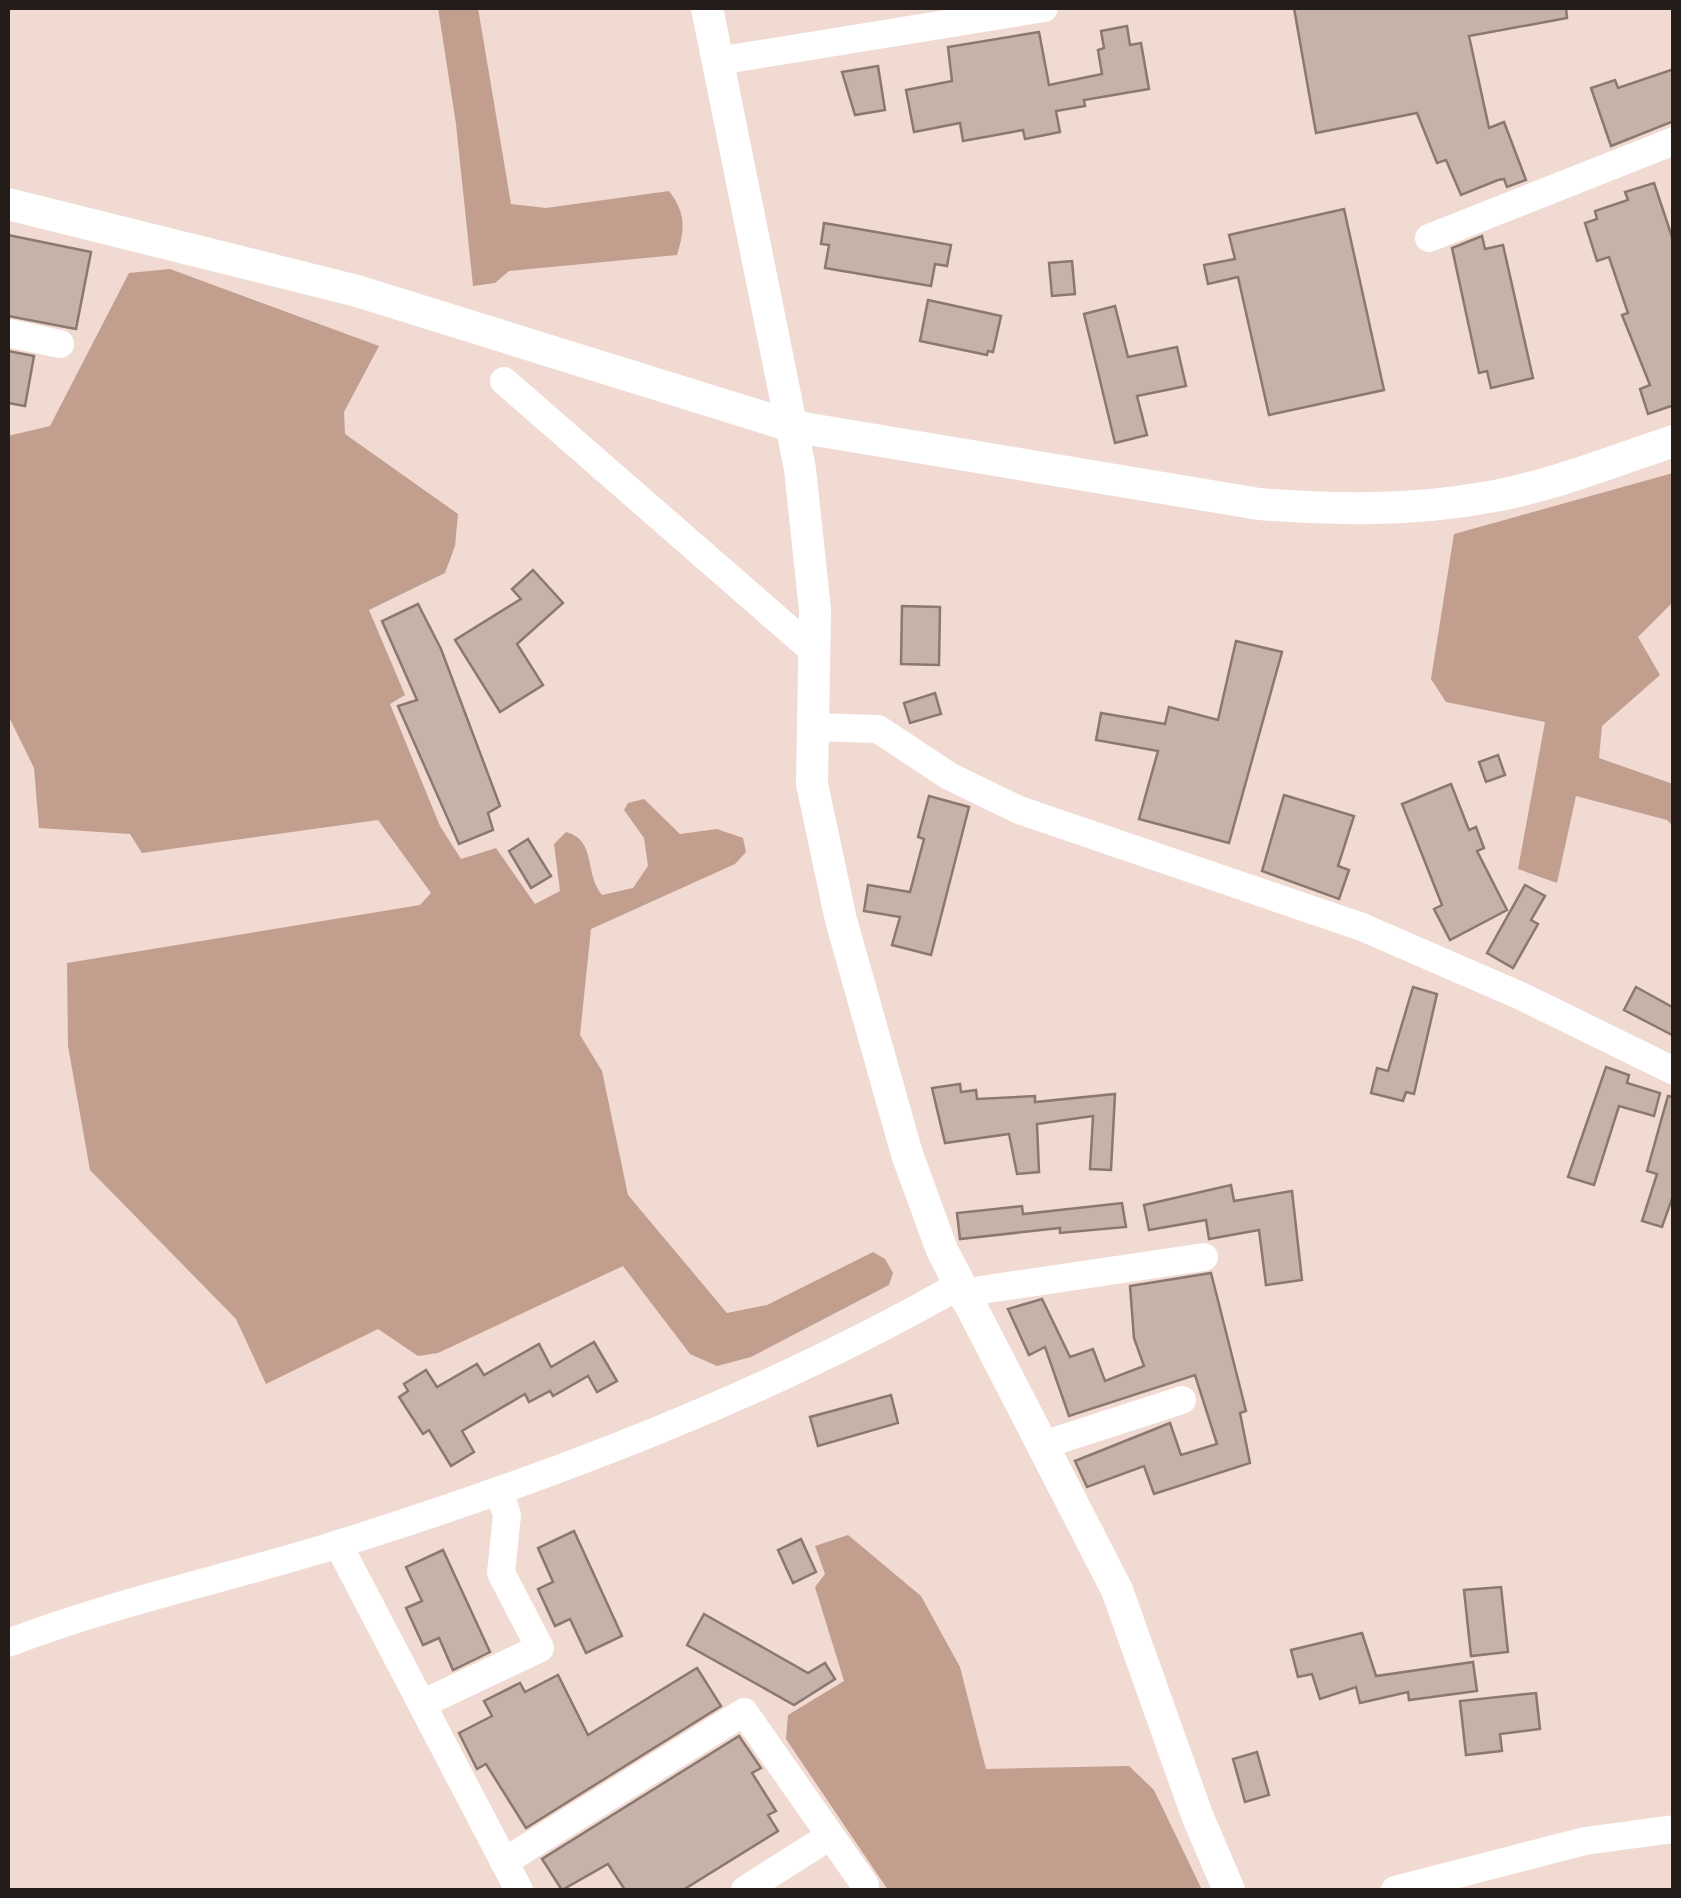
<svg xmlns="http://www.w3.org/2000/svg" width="1681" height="1898" font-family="Roboto,sans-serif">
<rect width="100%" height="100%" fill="#f0dad1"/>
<!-- forest -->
<g fill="#c29e8f">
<path d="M438,8H478L511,204L546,208L669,191C686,213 685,229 677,255L509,271L495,283L473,286L456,124Z"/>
<path d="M170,269L379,346L344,412L345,434L458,514L455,546L445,573L369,610L405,695L390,704L440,826L461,859L496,848L535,904L560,891L554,844L566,832C597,840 584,874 602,895L633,888L648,866L644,838L624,810L628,803L644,799L680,834L717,829L743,838L746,852L735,864L591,929L580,1035L602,1071L628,1195L727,1313L767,1305L873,1252L885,1259L893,1273L889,1285L751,1357L717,1366L690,1354L623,1266L438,1353L418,1356L378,1329L266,1384L236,1319L90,1170L68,1046L67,963L420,905L431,893L378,820L142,853L130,834L39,828L34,768L8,715V436L50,426L129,273Z"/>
<path d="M1673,473V602L1638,637L1660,675L1602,726L1599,758L1673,784V826L1667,820L1576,796L1557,883L1518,869L1545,722L1446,702L1431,679L1454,534Z"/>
<path d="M848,1535L921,1596L960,1667L986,1769L1129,1766L1154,1790L1202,1890H888L786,1739L788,1715L844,1681L815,1587L825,1574L815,1546Z"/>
</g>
<!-- building -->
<g fill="#c7b2a9" stroke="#8b786f" stroke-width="2.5">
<path d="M1294,8H1566L1567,18L1469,36L1489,128L1504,122L1526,180L1507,187L1504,179L1498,180L1461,195L1446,160L1437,163L1417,113L1316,133Z"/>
<path d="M1127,26L1130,45L1141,43L1149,89L1084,100L1085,106L1056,111L1060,132L1025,139L1023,130L963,141L960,123L914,132L906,90L952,81L948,47L1039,32L1049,85L1102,74L1098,50L1104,48L1101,31Z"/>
<path d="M878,66L885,110L855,115L842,72Z"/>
<path d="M1674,69V121L1611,146L1591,88L1615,80L1618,88Z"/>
<path d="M1654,183L1674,243V405L1648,414L1640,389L1650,385L1622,315L1628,313L1609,257L1597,261L1585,223L1597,219L1595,211L1628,200L1625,192Z"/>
<path d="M1344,209L1384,390L1269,415L1238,277L1208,284L1204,265L1235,259L1229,235Z"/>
<path d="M824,223L951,245L947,266L935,264L931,286L825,268L829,245L821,244Z"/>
<path d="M8,235L91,252L76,329L8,316Z"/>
<path d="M1482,236L1485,249L1503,245L1533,378L1491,388L1487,371L1479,373L1452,248Z"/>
<path d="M1072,261L1075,294L1052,296L1049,263Z"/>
<path d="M928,300L1001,316L993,352L988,351L987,355L920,341Z"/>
<path d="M1115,306L1128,357L1177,347L1186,386L1137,396L1147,435L1115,443L1084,314Z"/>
<path d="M8,351L34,356L25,406L8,403Z"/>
<path d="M533,570L563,603L517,644L543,685L500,712L455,640L521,599L512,589Z"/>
<path d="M418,604L441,649L500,806L488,813L493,830L459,844L398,706L417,700L382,621Z"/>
<path d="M902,606L940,607L939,665L901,664Z"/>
<path d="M1236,641L1282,652L1229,843L1139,819L1158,751L1096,740L1101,713L1165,724L1169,707L1218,720Z"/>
<path d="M935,693L941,714L910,723L904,703Z"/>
<path d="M1498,755L1505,775L1486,782L1479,762Z"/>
<path d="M1451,784L1469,830L1476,827L1484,848L1477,851L1507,910L1450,940L1434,909L1442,905L1402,804Z"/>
<path d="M1284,795L1354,816L1338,866L1349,870L1339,899L1262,871Z"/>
<path d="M929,796L969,807L931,955L892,945L900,917L864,911L868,885L910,892L924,839L918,837Z"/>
<path d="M528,839L551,876L531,888L509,851Z"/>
<path d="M1525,885L1545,896L1531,920L1538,924L1513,968L1487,953Z"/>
<path d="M1413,987L1437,994L1414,1094L1406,1092L1403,1101L1371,1093L1377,1068L1388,1071Z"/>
<path d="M1636,987L1674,1008V1036L1624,1010Z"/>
<path d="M1606,1067L1629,1075L1627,1083L1660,1093L1654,1116L1619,1106L1594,1185L1568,1177Z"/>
<path d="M960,1084L961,1092L976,1090L977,1099L1035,1096V1102L1115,1094L1111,1170L1090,1169L1093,1116L1037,1124L1039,1172L1017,1174L1009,1134L945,1143L932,1088Z"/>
<path d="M1668,1096L1674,1097V1193L1662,1227L1642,1221L1657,1174L1647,1171Z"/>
<path d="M1231,1185L1234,1201L1292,1191L1302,1280L1266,1285L1259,1230L1209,1239L1206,1220L1149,1230L1144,1205Z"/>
<path d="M1122,1203L1126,1227L1060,1233V1228L960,1239L957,1213L1022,1206L1023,1214Z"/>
<path d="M1211,1273L1246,1411L1240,1413L1250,1463L1154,1494L1144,1466L1087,1487L1075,1461L1170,1423L1181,1455L1217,1444L1195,1375L1069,1416L1045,1347L1029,1355L1008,1309L1042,1299L1070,1357L1093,1349L1105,1381L1144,1366L1134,1338L1130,1286Z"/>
<path d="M594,1342L617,1381L597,1392L588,1376L553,1396L550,1391L529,1402L525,1394L462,1431L474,1452L451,1466L429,1430L423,1434L399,1397L408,1391L404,1384L426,1370L437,1387L477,1364L484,1375L539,1344L551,1367Z"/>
<path d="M891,1395L898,1423L818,1446L810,1417Z"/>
<path d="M574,1531L622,1636L586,1653L570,1619L555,1626L538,1589L553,1582L538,1548Z"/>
<path d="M801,1539L816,1572L793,1583L778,1550Z"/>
<path d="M443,1550L490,1652L453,1670L439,1638L423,1645L406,1608L422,1601L406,1567Z"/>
<path d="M1501,1587L1508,1652L1471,1656L1464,1590Z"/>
<path d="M704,1614L808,1673L825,1663L835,1679L794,1705L687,1645Z"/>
<path d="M1362,1633L1376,1676L1473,1662L1477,1691L1409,1700L1408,1692L1360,1703L1356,1687L1320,1699L1312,1674L1298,1677L1291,1650Z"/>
<path d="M697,1668L721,1706L526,1828L486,1764L477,1769L459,1733L492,1716L484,1701L520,1683L525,1692L558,1675L588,1735Z"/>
<path d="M1536,1693L1540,1729L1500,1734L1502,1751L1466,1755L1460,1701Z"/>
<path d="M739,1736L761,1768L752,1773L776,1811L768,1815L778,1831L683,1890H625L608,1864L562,1890L542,1859Z"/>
<path d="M1257,1752L1269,1795L1245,1802L1233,1759Z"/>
</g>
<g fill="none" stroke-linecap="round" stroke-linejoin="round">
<!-- minor -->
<g stroke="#fff" stroke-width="28">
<path d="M718,61L1044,8"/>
<path d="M1429,238L1674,141"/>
<path d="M8,333L60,344"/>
<path d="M504,381L815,652"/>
<path d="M813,727L878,729L949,776L1019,810L1362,927L1523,997L1674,1071"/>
<path d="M964,1299L981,1290L1204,1257"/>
<path d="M1043,1445L1182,1400"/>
<path d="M338,1544L519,1890"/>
<path d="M8,1643C117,1601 231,1578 342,1543C554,1476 765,1396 958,1286"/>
<path d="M422,1704L540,1648L501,1573L507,1515L499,1491"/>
<path d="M504,1862L744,1712L865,1885"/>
<path d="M745,1890L830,1836"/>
<path d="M1395,1890L1585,1841L1674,1829"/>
</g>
<!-- tertiary -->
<g stroke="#fff" stroke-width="32">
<path d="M707,8L800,469L815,610L812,784L841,920L907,1154L942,1250L1117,1590L1197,1815L1229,1890"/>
<path d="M8,204L357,291L791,426L1259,504C1336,510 1413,511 1489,497C1552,486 1613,461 1674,441"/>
</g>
</g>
<!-- border -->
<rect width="1681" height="1898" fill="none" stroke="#231c18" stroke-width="20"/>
</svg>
